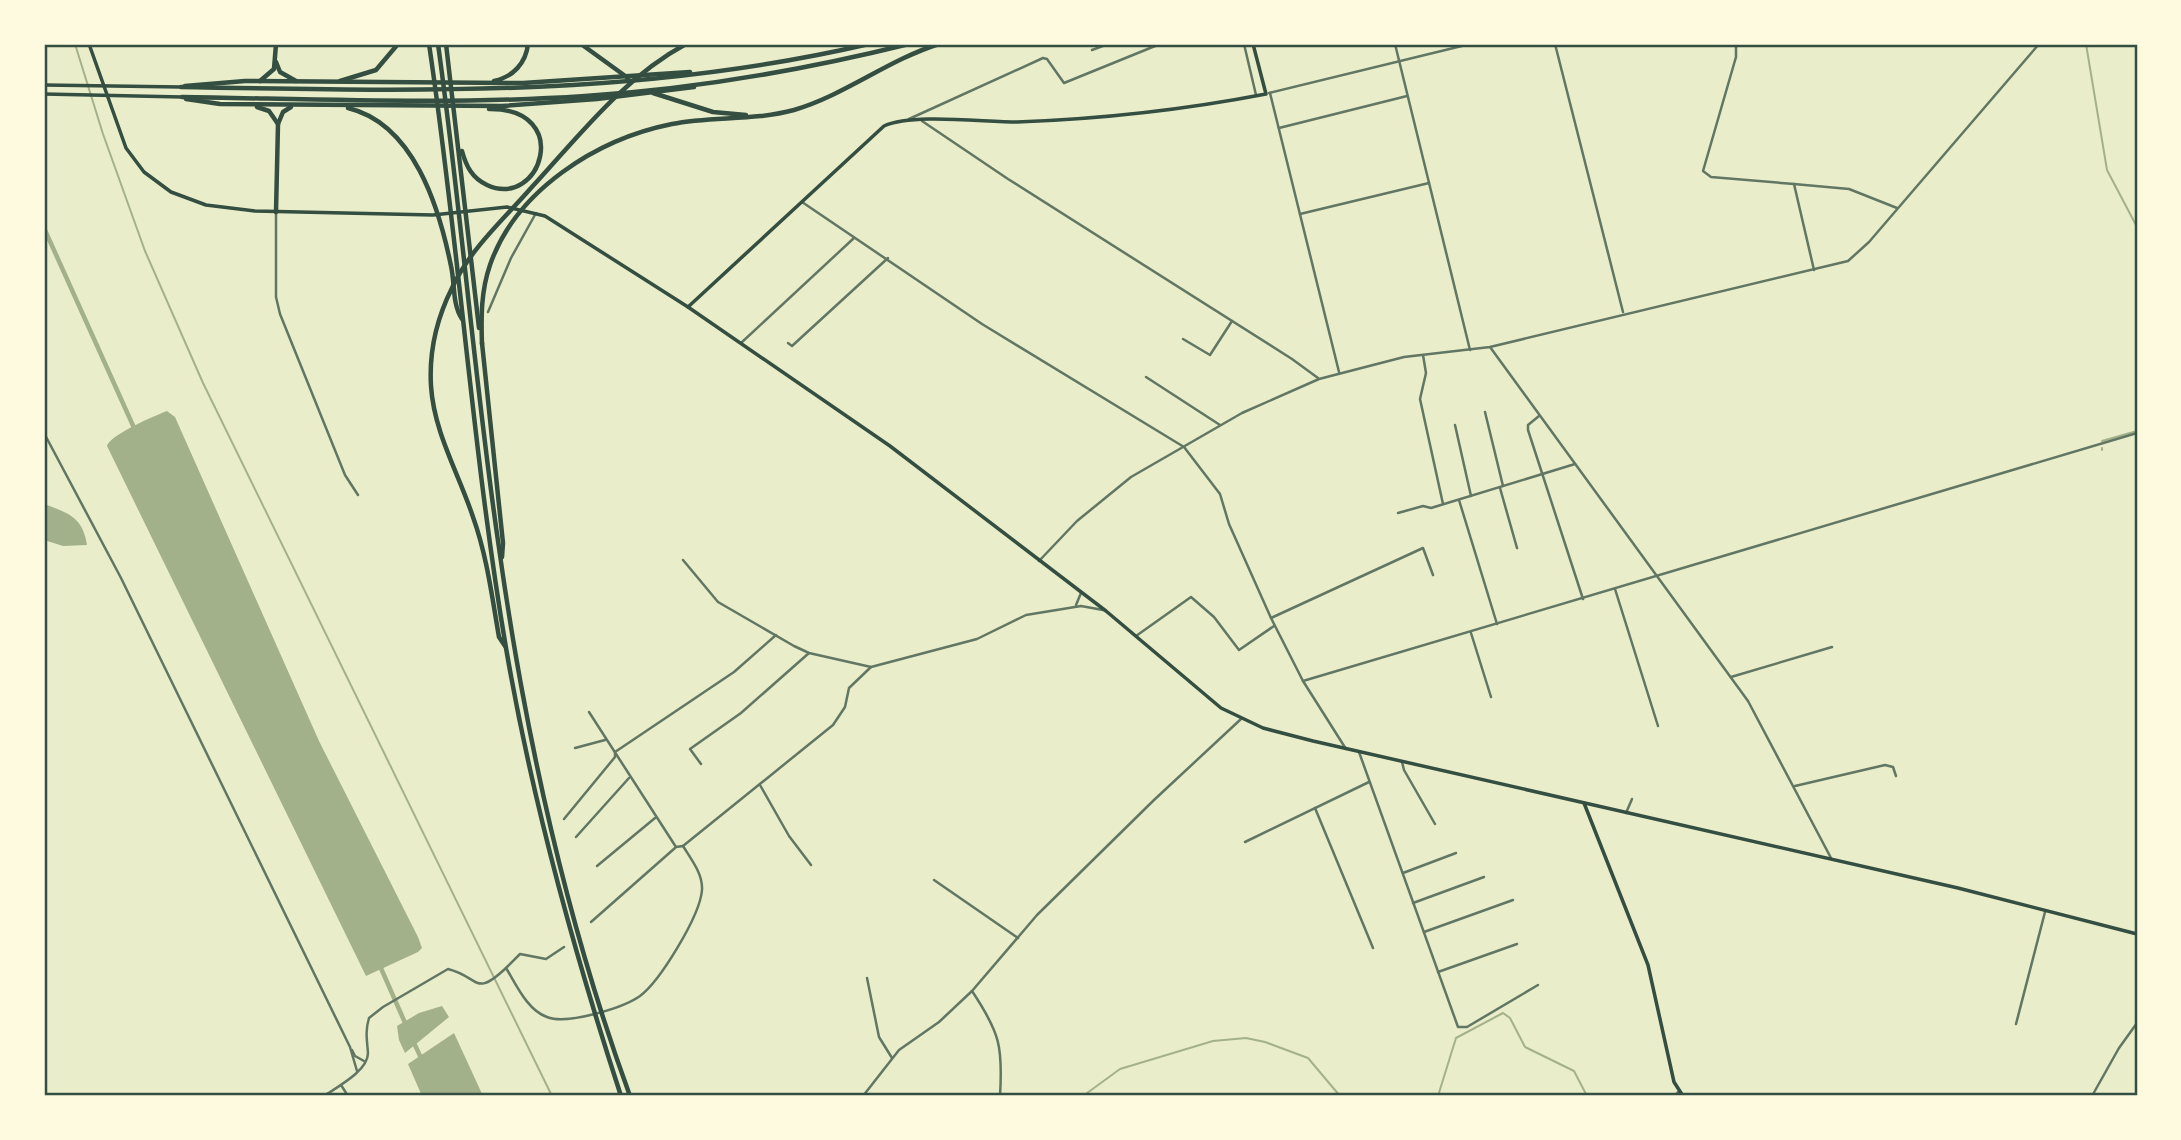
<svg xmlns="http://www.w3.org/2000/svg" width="2181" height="1140" font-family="Quicksand,sans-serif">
<rect width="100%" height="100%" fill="#e9edc9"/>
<!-- water -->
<g fill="#a3b18a">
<path d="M167,411L175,417L319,741L418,937L422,948L418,952L366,976L107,446C110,435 154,416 167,411Z"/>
<path d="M44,504C68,513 83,517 87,545L63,546L44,540Z"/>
<path d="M442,1006L449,1017L405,1053L399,1040L397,1026L419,1013Z"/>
<path d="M454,1033L483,1096H422L408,1064Z"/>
</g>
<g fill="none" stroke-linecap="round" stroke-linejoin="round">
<!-- stream -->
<g stroke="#a3b18a" stroke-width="2">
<path d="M75,44L103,134L145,251L203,383L552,1096"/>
<path d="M2086,44L2107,170L2137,227"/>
<path d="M2102,441L2137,431"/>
<path d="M2102,450V448"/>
<path d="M1083,1096L1120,1069L1213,1041L1246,1038L1265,1042L1308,1058L1340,1096"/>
<path d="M1438,1096L1456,1038L1503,1013L1510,1018L1525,1047L1574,1071L1587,1096"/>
</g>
<!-- canal -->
<g stroke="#a3b18a" stroke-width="4.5">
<path d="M44,228L135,430"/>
<path d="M380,966L406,1025"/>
<path d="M414,1043L422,1060"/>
</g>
<!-- minor -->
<g stroke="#617663" stroke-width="2.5">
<path d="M373,44L376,45"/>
<path d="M1244,44L1256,95"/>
<path d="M1395,44L1470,350"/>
<path d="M1555,44L1623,312"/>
<path d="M1736,44V57L1703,171L1711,177L1794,184"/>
<path d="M1092,50L1108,44"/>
<path d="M1269,93L1470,44"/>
<path d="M1270,93L1339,372"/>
<path d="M909,119L1043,58L1047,59L1064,83L1160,44"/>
<path d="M922,121L1008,179L1292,359L1318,378"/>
<path d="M1279,128L1407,96"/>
<path d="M802,202L982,324L1184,447L1220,494L1229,524L1271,618L1303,681L1346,749"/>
<path d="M276,212V297L280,314L345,475L358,495"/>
<path d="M1300,214L1429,183"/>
<path d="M1814,270L1794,184L1849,189L1897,208"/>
<path d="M488,312L511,258L536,213"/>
<path d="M1183,339L1210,355L1232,321"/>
<path d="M741,343L854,238"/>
<path d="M788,343L792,346L888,258"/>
<path d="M1490,347L1748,701L1831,858"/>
<path d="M1423,355L1426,373L1420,399L1443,504"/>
<path d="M1146,377L1220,425"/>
<path d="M1485,412L1503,486"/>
<path d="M1539,416L1528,425V430L1583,599"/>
<path d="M1455,425L1471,496"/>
<path d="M44,433L121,578L350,1047L357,1071"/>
<path d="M1500,488L1517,548"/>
<path d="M1459,500L1497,624"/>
<path d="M1398,513L1423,506L1431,508L1575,464"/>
<path d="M683,560L718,602L794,646L809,653L871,667"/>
<path d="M1039,561L1077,521L1131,477L1242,413L1319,379L1404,357L1490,347L1848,261L1869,242L2039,44"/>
<path d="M1615,589L1658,726"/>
<path d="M1076,605L1081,593"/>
<path d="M1271,618L1423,548L1433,575"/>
<path d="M1471,633L1491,697"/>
<path d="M1136,636L1191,597L1214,617L1239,650L1274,626"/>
<path d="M1731,677L1832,647"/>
<path d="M1303,681L2137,433"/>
<path d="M589,712L676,847L683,846"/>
<path d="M575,748L605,740"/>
<path d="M1359,752L1458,1027H1467L1538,985"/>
<path d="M1402,762L1404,770L1435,824"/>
<path d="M701,764L690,749L741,713L809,653"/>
<path d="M760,785L789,836L811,865"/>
<path d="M1795,786L1885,765L1893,767L1896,776"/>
<path d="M1315,808L1373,948"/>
<path d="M1626,813L1632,799"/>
<path d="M564,819L615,757V752L734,672L776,635"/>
<path d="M576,837L629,778"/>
<path d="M1245,842L1369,782"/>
<path d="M683,846L833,725L845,707L849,688L871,667L977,639L1026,615L1081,606L1103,610"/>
<path d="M597,866L655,818"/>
<path d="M1403,873L1456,853"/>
<path d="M934,880L1018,938"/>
<path d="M1413,903L1484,877"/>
<path d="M591,922L675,848"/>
<path d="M1424,932L1513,900"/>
<path d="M506,968L520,954L546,959L564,947"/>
<path d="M1438,972L1517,944"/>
<path d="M867,978L879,1037L892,1058"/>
<path d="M972,991C1000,1033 1003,1047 1000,1096"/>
<path d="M2016,1024L2045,912"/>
<path d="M352,1050L355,1056L364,1061"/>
<path d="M341,1085L348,1096"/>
<path d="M324,1096C337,1087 368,1071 368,1053C367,1040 365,1031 369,1018L383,1007L448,969C480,977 474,998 506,968C516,984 527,1010 547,1017C567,1025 623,1008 640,996C660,981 700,916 702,890C703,874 691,859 683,846"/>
<path d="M863,1096L899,1050L939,1022L972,991L1037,915L1154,800L1241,719"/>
<path d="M1675,1096L1678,1092"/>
<path d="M2092,1096L2119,1048L2137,1023"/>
</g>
<!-- secondary -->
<g stroke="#344e41" stroke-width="3.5">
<path d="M44,85L181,87"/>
<path d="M44,94L182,97"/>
<path d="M688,307L884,126C913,113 982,122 1017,122C1101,119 1183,110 1266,94L1253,44"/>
<path d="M1584,803L1648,965L1674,1082L1683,1096"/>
</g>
<!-- primary -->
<path stroke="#344e41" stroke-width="3.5" d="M89,44L126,148L144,172L171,192L206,205L255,211L433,215L507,207L545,216L688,307L890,446L1106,611L1221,708L1263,728L1313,741L1958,888L2137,934"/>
<!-- motorway -->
<g stroke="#344e41" stroke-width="4.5">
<path d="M429,44C459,245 472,448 506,648C532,800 573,949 621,1096"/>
<path d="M438,44C461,209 474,376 498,541C524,729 565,918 630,1096"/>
<path d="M446,44L479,328"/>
<path d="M581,44L628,78"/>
<path d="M276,62L280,72L296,81"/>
<path d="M260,81L274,69L276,44"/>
<path d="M340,81L376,70L398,44"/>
<path d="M494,81C513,77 526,63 528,44"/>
<path d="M185,86L245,81L523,83L690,72"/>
<path d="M181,87C418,91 636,98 869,44"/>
<path d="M653,93L713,112L746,115"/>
<path d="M182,97C316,99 451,105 585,96C694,89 804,70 909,44"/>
<path d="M186,99L220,104L502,106L597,99L694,87"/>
<path d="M257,107L269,111L278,124"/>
<path d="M348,108C414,124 439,207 451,266C455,283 452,304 462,319"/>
<path d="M462,151C466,166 472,178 487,185C541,210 574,108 489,109"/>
<path d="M276,212L278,124L283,112L291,107"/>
<path d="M482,343L503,543L502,557"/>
<path d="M482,344C481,317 481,291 490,265C516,190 597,139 672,124C712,116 754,121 794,110C845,95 888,60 939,44"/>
<path d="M505,646L499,637C492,597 487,556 473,517C459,474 434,433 431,386C429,353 437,318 452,288C470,249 503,220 531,188C579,136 623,78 686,44"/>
</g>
</g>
<!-- border -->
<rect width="2181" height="1140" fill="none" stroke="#fefae0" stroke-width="91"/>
<rect x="46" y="46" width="2090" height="1048" fill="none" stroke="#344e41" stroke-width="2.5"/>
</svg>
